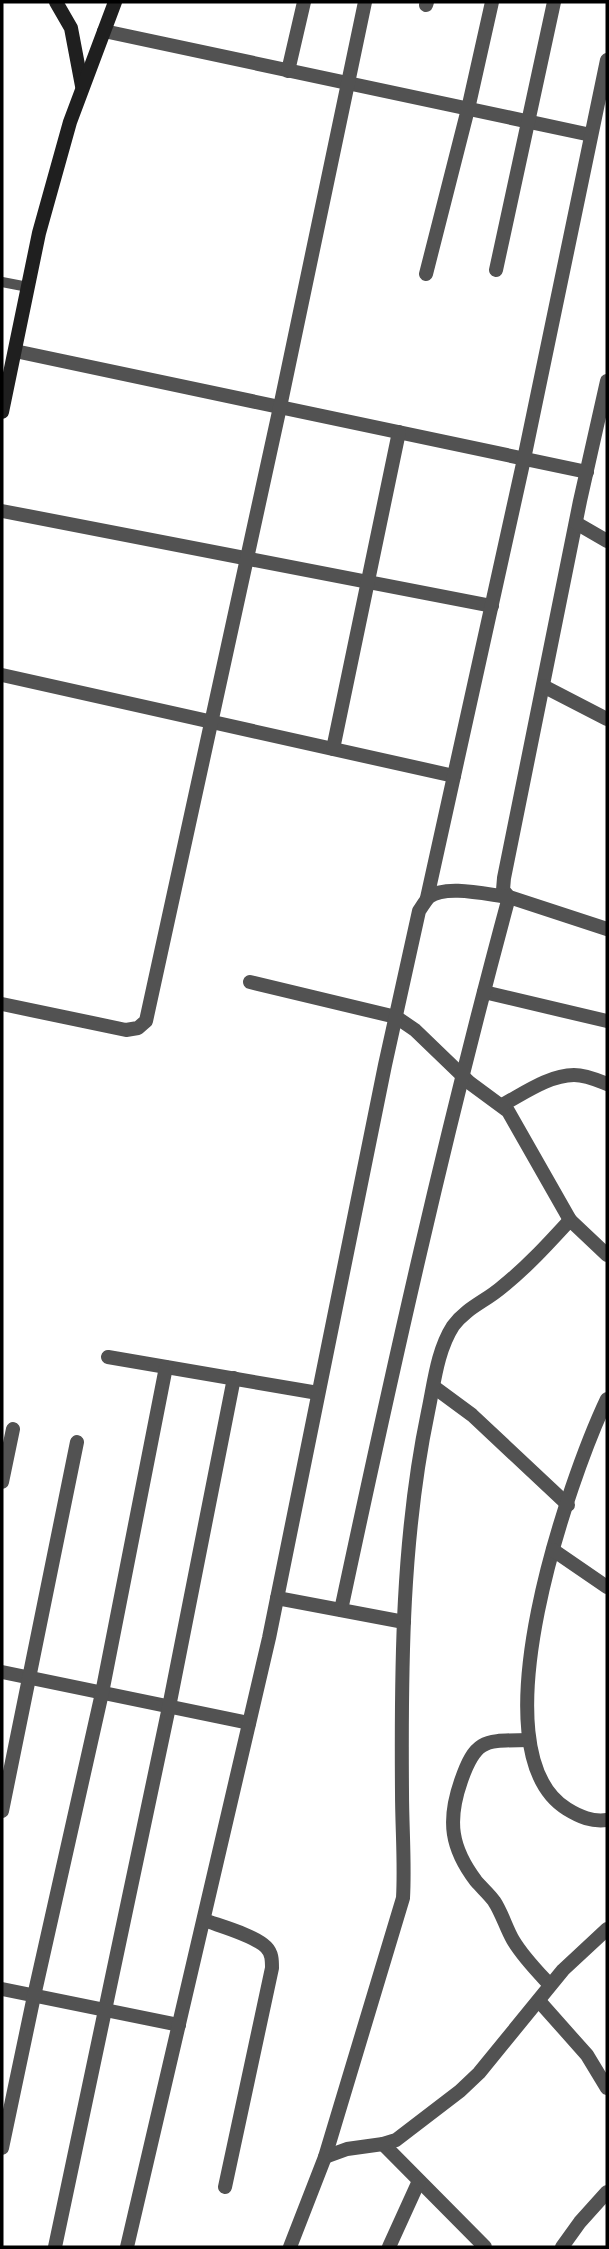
<svg xmlns="http://www.w3.org/2000/svg" width="609" height="2249" font-family="'Noto Sans',sans-serif">
<rect width="100%" height="100%" fill="#fff"/>
<g fill="none" stroke-linecap="round" stroke-linejoin="round">
<!-- lane -->
<path stroke="#525252" stroke-width="10" d="M2,282L28,287"/>
<!-- street -->
<g stroke="#525252" stroke-width="14">
<path d="M426,5L427,2"/>
<path d="M104,31L591,135"/>
<path d="M288,71L304,2"/>
<path d="M496,270L554,2"/>
<path d="M426,274L468,109L492,2"/>
<path d="M15,351L587,472"/>
<path d="M607,381L580,501L504,878L503,890L509,897L607,929"/>
<path d="M2,511L492,606"/>
<path d="M576,523L607,541"/>
<path d="M2,675L454,776"/>
<path d="M543,686L607,719"/>
<path d="M333,749L399,432"/>
<path d="M427,898L524,459L607,60"/>
<path d="M250,982L396,1017L415,1030L470,1083L508,1111L570,1220"/>
<path d="M484,992L607,1021"/>
<path d="M2,1004L126,1030L138,1028L146,1021L280,407L365,2"/>
<path d="M502,1105C523,1094 549,1075 574,1075C586,1075 597,1080 607,1084"/>
<path d="M108,1357L318,1393"/>
<path d="M434,1387L472,1415L568,1505"/>
<path d="M607,1399C570,1477 473,1751 567,1809C580,1817 592,1822 607,1820"/>
<path d="M2,1482L13,1429"/>
<path d="M553,1550L607,1587"/>
<path d="M277,1598L404,1622"/>
<path d="M2,1672L249,1723"/>
<path d="M529,1740C486,1741 476,1737 461,1781C447,1821 451,1848 476,1881C482,1888 489,1894 494,1901C502,1913 506,1928 513,1940C523,1957 537,1971 550,1985"/>
<path d="M2,1811L77,1442"/>
<path d="M204,1920C220,1926 254,1935 266,1947C272,1953 272,1960 272,1968L225,2187"/>
<path d="M2,1989L179,2025"/>
<path d="M539,2001L587,2055L607,2088"/>
<path d="M383,2144L485,2247"/>
<path d="M2,2148L34,1996L102,1693L166,1367"/>
<path d="M325,2157L347,2149L383,2144L396,2140L460,2091L479,2073L563,1970L607,1929"/>
<path d="M55,2247L169,1707L234,1378"/>
<path d="M127,2247L269,1638L385,1065L419,911C422,907 425,901 429,897C446,884 489,895 509,897C445,1133 392,1371 341,1610"/>
<path d="M290,2247L325,2157L403,1898C405,1863 402,1828 402,1792C401,1666 402,1536 428,1412C434,1384 437,1351 453,1326C466,1308 486,1301 502,1287C527,1267 548,1244 570,1220L607,1255"/>
<path d="M389,2247L419,2181"/>
<path d="M562,2247L580,2222L607,2192"/>
</g>
<!-- secondary -->
<g stroke="#1f1f1f" stroke-width="14">
<path d="M56,2L71,28L82,86"/>
<path d="M2,412L39,233L70,122L115,2"/>
</g>
</g>
<!-- border -->
<rect width="609" height="2249" fill="none" stroke="#000000" stroke-width="7"/>
</svg>
